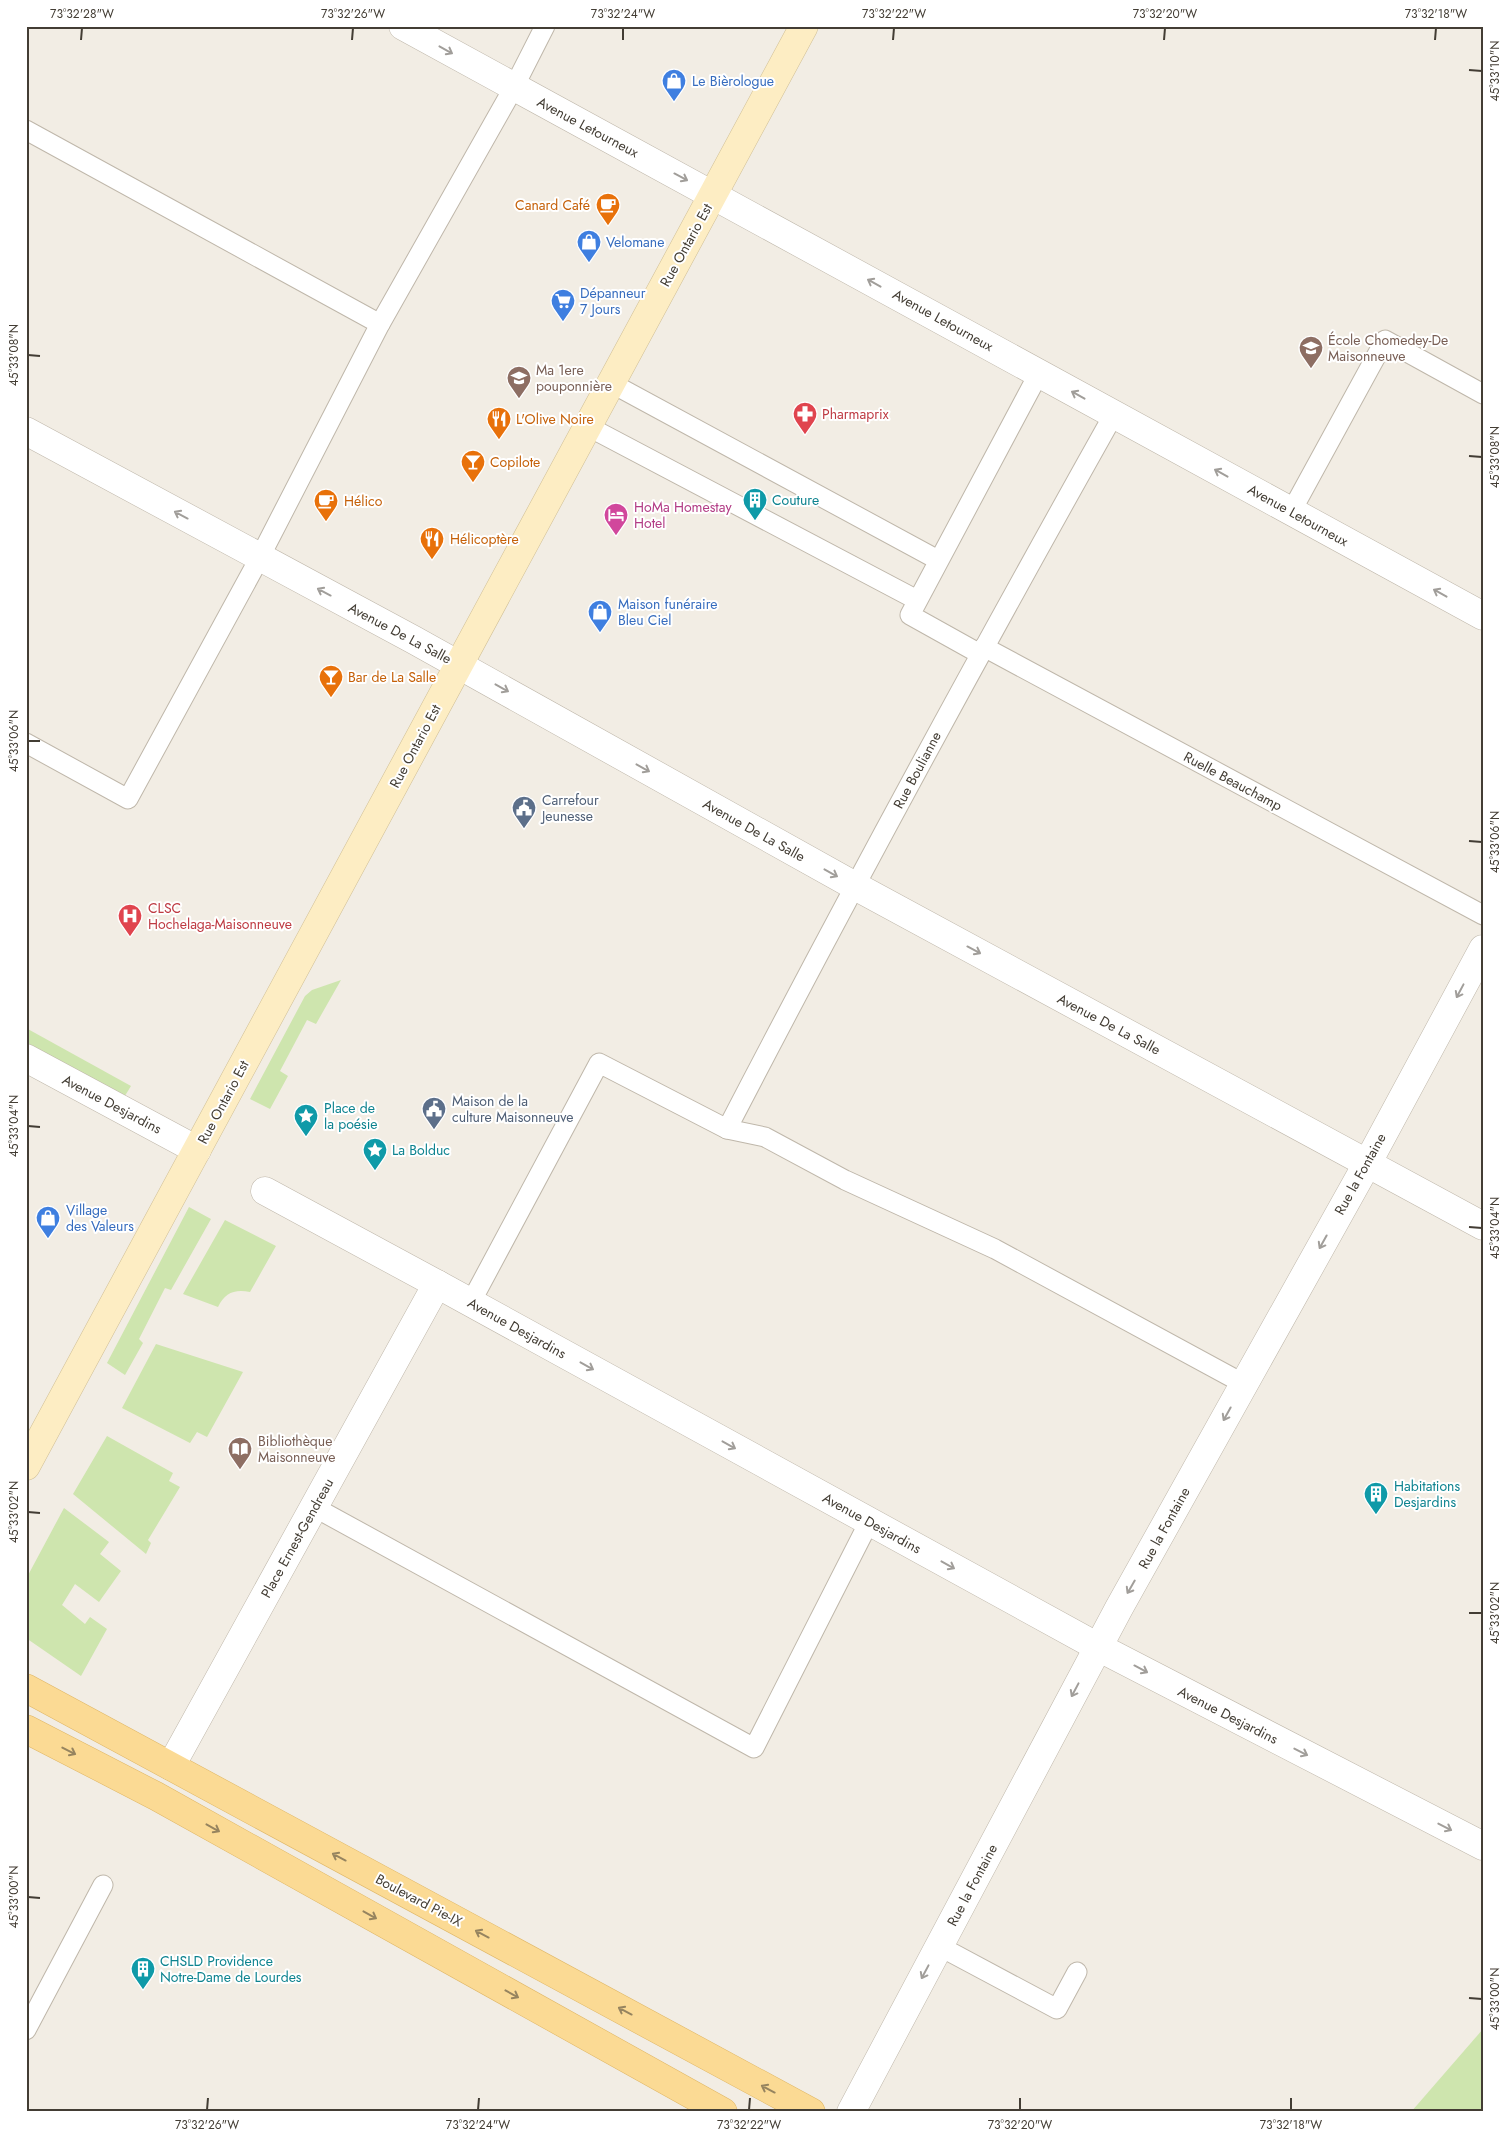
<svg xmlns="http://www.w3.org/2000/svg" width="1509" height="2138" font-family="Jost,sans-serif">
<rect width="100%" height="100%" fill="#f2ede4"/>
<!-- green -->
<g fill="#cee5ae">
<path d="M341,980L316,1024L307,1020L280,1071L288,1076L270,1109L250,1099L305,996L312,990Z"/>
<path d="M26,1028L131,1086L123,1099L26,1046Z"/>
<path d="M189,1207L211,1219L171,1290L165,1288L139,1339L143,1343L125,1375L107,1363Z"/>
<path d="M225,1220L276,1246L250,1292C234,1289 225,1293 218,1307L183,1294Z"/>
<path d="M156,1344L243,1372L207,1437L197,1432L190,1443L122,1408Z"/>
<path d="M107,1436L173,1473L169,1481L180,1487L148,1540L151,1543L146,1554L73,1494Z"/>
<path d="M64,1508L109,1542L100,1554L121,1571L99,1602L75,1584L62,1605L85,1624L90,1617L107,1629L81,1676L26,1638V1579Z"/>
<path d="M1483,2029V2112H1411Z"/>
</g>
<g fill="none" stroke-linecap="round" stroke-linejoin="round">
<defs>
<g id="service">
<path d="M26,130L380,324"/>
<path d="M611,383L938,560"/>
<path d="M589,427L917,600"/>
<path d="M1291,512L1385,340L1483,394"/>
<path d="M984,647L1483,915"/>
<path d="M980,654L910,615L1039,373"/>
<path d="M26,743L128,799L260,557L380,324L514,87L545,26"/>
<path d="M727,1129C852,888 981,651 1114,414"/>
<path d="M471,1302L599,1063L727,1129L765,1137L845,1180L995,1249L1244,1384"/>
<path d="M314,1507L754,1748L869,1522"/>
<path d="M939,1946L1057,2009L1077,1972"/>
<path d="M26,2030L103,1885"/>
</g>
<path id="pedestrian" d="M265,1191L437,1284"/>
<g id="minor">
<path d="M403,26L1483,616"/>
<path d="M26,431L414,640L855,886L1483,1226"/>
<path d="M26,1058L197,1150"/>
<path d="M171,1766L437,1284L1098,1647L1483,1846"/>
<path d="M851,2112L1119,1608L1367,1164L1483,949"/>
</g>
<path id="secondary" d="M26,1466L804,26"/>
<g id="primary">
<path d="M26,1688L811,2112"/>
<path d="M26,1729L156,1796L723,2112"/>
</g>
</defs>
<!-- service casing -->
<use href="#service" stroke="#bfb7aa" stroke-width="21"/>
<!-- pedestrian casing -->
<use href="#pedestrian" stroke="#bfb7aa" stroke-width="29"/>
<!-- minor casing -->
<use href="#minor" stroke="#bfb7aa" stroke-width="29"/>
<!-- secondary casing -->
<use href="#secondary" stroke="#d0bf95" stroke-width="29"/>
<!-- primary casing -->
<use href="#primary" stroke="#dfb665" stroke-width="29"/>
<!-- service -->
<use href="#service" stroke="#fff" stroke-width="19"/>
<!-- pedestrian -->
<use href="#pedestrian" stroke="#fff" stroke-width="28"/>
<!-- minor -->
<use href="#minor" stroke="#fff" stroke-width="28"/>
<!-- secondary -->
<use href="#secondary" stroke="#fdedc3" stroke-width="28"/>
<!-- primary -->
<use href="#primary" stroke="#fbda94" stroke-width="28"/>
</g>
<!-- one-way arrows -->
<defs><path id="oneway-shaft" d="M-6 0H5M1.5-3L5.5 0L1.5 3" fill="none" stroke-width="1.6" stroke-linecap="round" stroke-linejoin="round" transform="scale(1.25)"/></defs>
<g stroke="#a19e9a">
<use href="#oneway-shaft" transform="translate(446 50) rotate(29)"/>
<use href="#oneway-shaft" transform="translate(681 177) rotate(28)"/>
<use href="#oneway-shaft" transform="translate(874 283) rotate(-151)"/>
<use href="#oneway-shaft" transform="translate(1078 395) rotate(-151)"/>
<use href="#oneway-shaft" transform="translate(1221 473) rotate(-151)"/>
<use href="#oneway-shaft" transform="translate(181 515) rotate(-152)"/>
<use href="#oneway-shaft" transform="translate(324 592) rotate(-152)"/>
<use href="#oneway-shaft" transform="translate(1440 593) rotate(-151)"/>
<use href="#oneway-shaft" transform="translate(502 688) rotate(29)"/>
<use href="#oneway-shaft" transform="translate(643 768) rotate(29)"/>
<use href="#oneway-shaft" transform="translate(831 873) rotate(29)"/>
<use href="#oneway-shaft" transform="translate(974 950) rotate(28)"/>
<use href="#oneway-shaft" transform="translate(1460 991) rotate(118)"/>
<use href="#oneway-shaft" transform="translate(1323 1242) rotate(119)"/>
<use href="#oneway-shaft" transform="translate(587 1366) rotate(29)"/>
<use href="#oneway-shaft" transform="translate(1227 1414) rotate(119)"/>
<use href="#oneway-shaft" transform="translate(729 1445) rotate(29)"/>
<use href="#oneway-shaft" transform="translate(948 1565) rotate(29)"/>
<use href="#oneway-shaft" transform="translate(1131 1587) rotate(120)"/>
<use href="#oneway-shaft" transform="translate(1141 1669) rotate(28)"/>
<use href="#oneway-shaft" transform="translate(1075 1690) rotate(118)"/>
<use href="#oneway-shaft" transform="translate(1301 1752) rotate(27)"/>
<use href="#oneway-shaft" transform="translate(1445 1827) rotate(27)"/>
<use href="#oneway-shaft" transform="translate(925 1972) rotate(118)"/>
</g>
<g stroke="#96845f">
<use href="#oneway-shaft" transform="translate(69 1751) rotate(27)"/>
<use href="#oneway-shaft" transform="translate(213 1828) rotate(29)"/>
<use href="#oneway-shaft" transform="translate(339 1857) rotate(-152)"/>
<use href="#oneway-shaft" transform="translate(370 1915) rotate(29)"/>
<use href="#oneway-shaft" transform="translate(482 1934) rotate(-152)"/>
<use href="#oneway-shaft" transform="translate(512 1994) rotate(29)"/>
<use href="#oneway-shaft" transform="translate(625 2011) rotate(-152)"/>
<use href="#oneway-shaft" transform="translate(768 2089) rotate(-152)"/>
</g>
<!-- ticks -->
<path fill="none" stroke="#433d34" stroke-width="2" d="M81,40L82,28M352,40L353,28M623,40V28M893,40L894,28M1164,40L1165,28M1435,40L1436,28M1469,70L1482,71M28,355L40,356M1469,456L1482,457M28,741H40M1469,841L1482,842M28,1126L40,1127M1469,1227L1482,1228M28,1512L40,1513M1469,1613H1482M28,1897L40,1898M1469,1998L1482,1999M207,2110L208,2098M478,2110L479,2098M749,2110L750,2098M1020,2110V2098M1291,2110V2098"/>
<!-- icons -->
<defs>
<symbol id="shop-pin" viewBox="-11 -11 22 30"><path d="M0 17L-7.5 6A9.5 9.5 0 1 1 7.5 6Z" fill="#3f7fe0" stroke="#fff"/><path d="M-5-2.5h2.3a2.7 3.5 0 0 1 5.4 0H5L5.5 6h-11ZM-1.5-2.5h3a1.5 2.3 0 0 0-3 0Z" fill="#fff"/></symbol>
<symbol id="cafe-pin" viewBox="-11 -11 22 30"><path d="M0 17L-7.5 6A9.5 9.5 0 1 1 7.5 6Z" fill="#e8710a" stroke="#fff"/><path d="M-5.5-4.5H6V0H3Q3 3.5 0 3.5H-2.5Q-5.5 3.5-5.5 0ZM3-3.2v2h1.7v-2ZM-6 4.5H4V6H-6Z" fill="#fff"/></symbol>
<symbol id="supermarket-pin" viewBox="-11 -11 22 30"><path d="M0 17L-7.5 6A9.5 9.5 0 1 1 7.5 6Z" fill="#3f7fe0" stroke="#fff"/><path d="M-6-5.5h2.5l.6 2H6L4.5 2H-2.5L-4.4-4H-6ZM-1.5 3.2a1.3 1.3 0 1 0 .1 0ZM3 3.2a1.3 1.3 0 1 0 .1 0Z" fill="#fff"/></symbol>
<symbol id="school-pin" viewBox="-11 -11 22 30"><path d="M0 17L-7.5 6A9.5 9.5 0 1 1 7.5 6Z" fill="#8d6e63" stroke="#fff"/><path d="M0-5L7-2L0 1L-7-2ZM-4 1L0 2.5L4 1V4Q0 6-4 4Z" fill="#fff"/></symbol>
<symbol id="pharmacy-pin" viewBox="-11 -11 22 30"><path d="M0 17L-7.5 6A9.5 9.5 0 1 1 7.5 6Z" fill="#e0444e" stroke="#fff"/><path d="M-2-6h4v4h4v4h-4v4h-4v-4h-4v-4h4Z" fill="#fff"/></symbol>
<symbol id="restaurant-pin" viewBox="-11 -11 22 30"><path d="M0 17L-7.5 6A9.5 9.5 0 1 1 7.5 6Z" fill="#e8710a" stroke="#fff"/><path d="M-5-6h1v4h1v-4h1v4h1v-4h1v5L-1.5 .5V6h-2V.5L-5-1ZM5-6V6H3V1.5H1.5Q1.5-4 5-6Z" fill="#fff"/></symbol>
<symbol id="bar-pin" viewBox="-11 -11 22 30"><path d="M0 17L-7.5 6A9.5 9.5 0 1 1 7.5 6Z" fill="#e8710a" stroke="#fff"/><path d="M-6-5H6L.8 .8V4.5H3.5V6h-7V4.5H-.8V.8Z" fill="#fff"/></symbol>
<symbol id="building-pin" viewBox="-11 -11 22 30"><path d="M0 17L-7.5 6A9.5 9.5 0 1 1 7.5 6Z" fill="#0f9aa8" stroke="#fff"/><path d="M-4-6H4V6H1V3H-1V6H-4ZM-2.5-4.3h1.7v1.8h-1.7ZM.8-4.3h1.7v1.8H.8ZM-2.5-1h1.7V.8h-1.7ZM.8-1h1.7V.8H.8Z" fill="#fff"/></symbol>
<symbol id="hotel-pin" viewBox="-11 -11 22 30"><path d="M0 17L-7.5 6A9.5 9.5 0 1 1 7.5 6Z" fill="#d1479c" stroke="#fff"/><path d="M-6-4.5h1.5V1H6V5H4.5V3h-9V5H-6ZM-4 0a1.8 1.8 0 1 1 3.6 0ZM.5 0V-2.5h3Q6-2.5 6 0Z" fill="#fff"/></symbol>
<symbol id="civic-pin" viewBox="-11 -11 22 30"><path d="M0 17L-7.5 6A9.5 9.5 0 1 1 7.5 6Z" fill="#5c6f8a" stroke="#fff"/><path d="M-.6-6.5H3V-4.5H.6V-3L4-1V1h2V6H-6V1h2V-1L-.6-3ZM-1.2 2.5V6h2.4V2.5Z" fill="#fff"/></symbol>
<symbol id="hospital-pin" viewBox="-11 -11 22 30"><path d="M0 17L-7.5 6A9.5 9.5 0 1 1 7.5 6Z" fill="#e0444e" stroke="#fff"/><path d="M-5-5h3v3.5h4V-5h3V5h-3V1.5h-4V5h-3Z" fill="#fff"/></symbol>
<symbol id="sight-pin" viewBox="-11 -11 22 30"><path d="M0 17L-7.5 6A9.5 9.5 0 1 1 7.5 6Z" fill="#0f9aa8" stroke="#fff"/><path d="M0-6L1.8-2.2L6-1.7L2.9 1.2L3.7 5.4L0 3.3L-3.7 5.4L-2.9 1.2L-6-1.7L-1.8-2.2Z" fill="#fff"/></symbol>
<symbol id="library-pin" viewBox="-11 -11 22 30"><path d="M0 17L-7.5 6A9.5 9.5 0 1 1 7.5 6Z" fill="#8d6e63" stroke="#fff"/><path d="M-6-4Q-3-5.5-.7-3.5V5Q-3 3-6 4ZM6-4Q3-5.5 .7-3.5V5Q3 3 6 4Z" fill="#fff"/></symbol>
</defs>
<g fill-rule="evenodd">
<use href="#shop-pin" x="660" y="67" width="28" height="38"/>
<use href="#cafe-pin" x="594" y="191" width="28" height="38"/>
<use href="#shop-pin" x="575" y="228" width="28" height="38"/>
<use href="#supermarket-pin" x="549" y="287" width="28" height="38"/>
<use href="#school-pin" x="1297" y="334" width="28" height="38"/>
<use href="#school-pin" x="505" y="364" width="28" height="38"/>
<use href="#pharmacy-pin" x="791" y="400" width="28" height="38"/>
<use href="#restaurant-pin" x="485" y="405" width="28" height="38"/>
<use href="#bar-pin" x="459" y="448" width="28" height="38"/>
<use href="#building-pin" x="741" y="486" width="28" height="38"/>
<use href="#cafe-pin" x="312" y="487" width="28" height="38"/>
<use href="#hotel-pin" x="602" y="501" width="28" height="38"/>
<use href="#restaurant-pin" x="418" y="525" width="28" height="38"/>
<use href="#shop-pin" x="586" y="598" width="28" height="38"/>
<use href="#bar-pin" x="317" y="663" width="28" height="38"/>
<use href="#civic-pin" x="510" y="794" width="28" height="38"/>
<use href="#hospital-pin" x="116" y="902" width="28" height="38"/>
<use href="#civic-pin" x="420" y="1095" width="28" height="38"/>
<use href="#sight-pin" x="292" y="1102" width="28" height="38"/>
<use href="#sight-pin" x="361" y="1136" width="28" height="38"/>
<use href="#shop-pin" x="34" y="1204" width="28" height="38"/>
<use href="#library-pin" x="226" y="1435" width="28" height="38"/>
<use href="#building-pin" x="1362" y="1480" width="28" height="38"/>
<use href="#building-pin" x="129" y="1955" width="28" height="38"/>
</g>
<g text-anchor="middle" stroke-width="4" stroke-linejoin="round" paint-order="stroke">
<!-- shop labels -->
<g font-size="14" fill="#366cbe" stroke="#fff" text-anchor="start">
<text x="692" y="86">Le Bièrologue</text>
<text x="606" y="247">Velomane</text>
<text x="580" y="298">Dépanneur<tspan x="580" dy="16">7 Jours</tspan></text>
<text x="618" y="609">Maison funéraire<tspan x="618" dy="16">Bleu Ciel</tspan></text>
<text x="66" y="1215">Village<tspan x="66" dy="16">des Valeurs</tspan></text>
</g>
<!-- street labels -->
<g font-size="14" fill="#433d34" stroke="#fff">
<text transform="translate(588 127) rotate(28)" y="5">Avenue Letourneux</text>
<text transform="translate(686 245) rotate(-61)" y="5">Rue Ontario Est</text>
<text transform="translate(943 320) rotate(29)" y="5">Avenue Letourneux</text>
<text transform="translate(1298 515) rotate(29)" y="5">Avenue Letourneux</text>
<text transform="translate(400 633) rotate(28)" y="5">Avenue De La Salle</text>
<text transform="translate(415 746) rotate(-62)" y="5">Rue Ontario Est</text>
<text transform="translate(917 770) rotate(-62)" y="5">Rue Boulianne</text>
<text transform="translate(1233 781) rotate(28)" y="5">Ruelle Beauchamp</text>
<text transform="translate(754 830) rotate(29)" y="5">Avenue De La Salle</text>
<text transform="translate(1109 1024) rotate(28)" y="5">Avenue De La Salle</text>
<text transform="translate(223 1102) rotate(-62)" y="5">Rue Ontario Est</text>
<text transform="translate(112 1104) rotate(28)" y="5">Avenue Desjardins</text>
<text transform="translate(1360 1174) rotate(-61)" y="5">Rue la Fontaine</text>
<text transform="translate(517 1328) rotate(29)" y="5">Avenue Desjardins</text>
<text transform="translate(872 1523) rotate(29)" y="5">Avenue Desjardins</text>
<text transform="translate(1164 1528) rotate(-61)" y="5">Rue la Fontaine</text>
<text transform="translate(297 1538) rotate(-61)" y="5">Place Ernest-Gendreau</text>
<text transform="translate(1228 1715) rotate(27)" y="5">Avenue Desjardins</text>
<text transform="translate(972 1885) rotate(-62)" y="5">Rue la Fontaine</text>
<text transform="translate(419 1900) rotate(28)" y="5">Boulevard Pie-IX</text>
</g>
<!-- food labels -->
<g font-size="14" fill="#c56008" stroke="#fff" text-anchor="start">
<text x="590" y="210" text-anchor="end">Canard Café</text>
<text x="516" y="424">L'Olive Noire</text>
<text x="490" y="467">Copilote</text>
<text x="344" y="506">Hélico</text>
<text x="450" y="544">Hélicoptère</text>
<text x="348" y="682">Bar de La Salle</text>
</g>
<!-- education labels -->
<g font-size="14" fill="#785e54" stroke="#fff" text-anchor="start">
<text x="1328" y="345">École Chomedey-De<tspan x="1328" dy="16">Maisonneuve</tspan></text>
<text x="536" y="375">Ma 1ere<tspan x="536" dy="16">pouponnière</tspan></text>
<text x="258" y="1446">Bibliothèque<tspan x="258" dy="16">Maisonneuve</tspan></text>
</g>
<!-- health labels -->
<g font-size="14" fill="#be3a42" stroke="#fff" text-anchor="start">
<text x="822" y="419">Pharmaprix</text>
<text x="148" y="913">CLSC<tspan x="148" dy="16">Hochelaga-Maisonneuve</tspan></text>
</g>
<!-- culture labels -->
<g font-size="14" fill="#0d838f" stroke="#fff" text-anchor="start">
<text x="772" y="505">Couture</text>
<text x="324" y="1113">Place de<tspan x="324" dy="16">la poésie</tspan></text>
<text x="392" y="1155">La Bolduc</text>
<text x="1394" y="1491">Habitations<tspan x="1394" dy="16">Desjardins</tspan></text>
<text x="160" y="1966">CHSLD Providence<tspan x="160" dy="16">Notre-Dame de Lourdes</tspan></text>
</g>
<!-- hotel labels -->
<g font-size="14" fill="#b23c85" stroke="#fff" text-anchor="start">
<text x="634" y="512">HoMa Homestay<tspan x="634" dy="16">Hotel</tspan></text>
</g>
<!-- service labels -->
<g font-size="14" fill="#4e5e75" stroke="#fff" text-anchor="start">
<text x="542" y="805">Carrefour<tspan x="542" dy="16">Jeunesse</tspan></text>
<text x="452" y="1106">Maison de la<tspan x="452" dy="16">culture Maisonneuve</tspan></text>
</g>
</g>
<!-- border -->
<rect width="1509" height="2138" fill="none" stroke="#ffffff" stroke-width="55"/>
<rect x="28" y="28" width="1454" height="2082" fill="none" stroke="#433d34" stroke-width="2"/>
<g font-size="12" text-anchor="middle" fill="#433d34">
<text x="82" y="18">73°32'28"W</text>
<text x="353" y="18">73°32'26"W</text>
<text x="623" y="18">73°32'24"W</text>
<text x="894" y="18">73°32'22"W</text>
<text x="1165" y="18">73°32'20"W</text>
<text x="1436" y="18">73°32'18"W</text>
<text transform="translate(1495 71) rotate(-90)" y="4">45°33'10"N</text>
<text transform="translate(14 355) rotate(-90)" y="4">45°33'08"N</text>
<text transform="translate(1495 457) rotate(-90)" y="4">45°33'08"N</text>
<text transform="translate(14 741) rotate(-90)" y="4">45°33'06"N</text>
<text transform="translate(1495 842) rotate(-90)" y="4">45°33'06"N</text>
<text transform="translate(14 1126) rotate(-90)" y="4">45°33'04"N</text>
<text transform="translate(1495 1228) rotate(-90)" y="4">45°33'04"N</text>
<text transform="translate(14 1512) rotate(-90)" y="4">45°33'02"N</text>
<text transform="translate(1495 1613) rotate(-90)" y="4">45°33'02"N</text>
<text transform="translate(14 1897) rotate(-90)" y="4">45°33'00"N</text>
<text transform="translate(1495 1999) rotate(-90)" y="4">45°33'00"N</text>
<text x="207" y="2129">73°32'26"W</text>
<text x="478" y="2129">73°32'24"W</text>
<text x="749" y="2129">73°32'22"W</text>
<text x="1020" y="2129">73°32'20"W</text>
<text x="1291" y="2129">73°32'18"W</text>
</g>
</svg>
